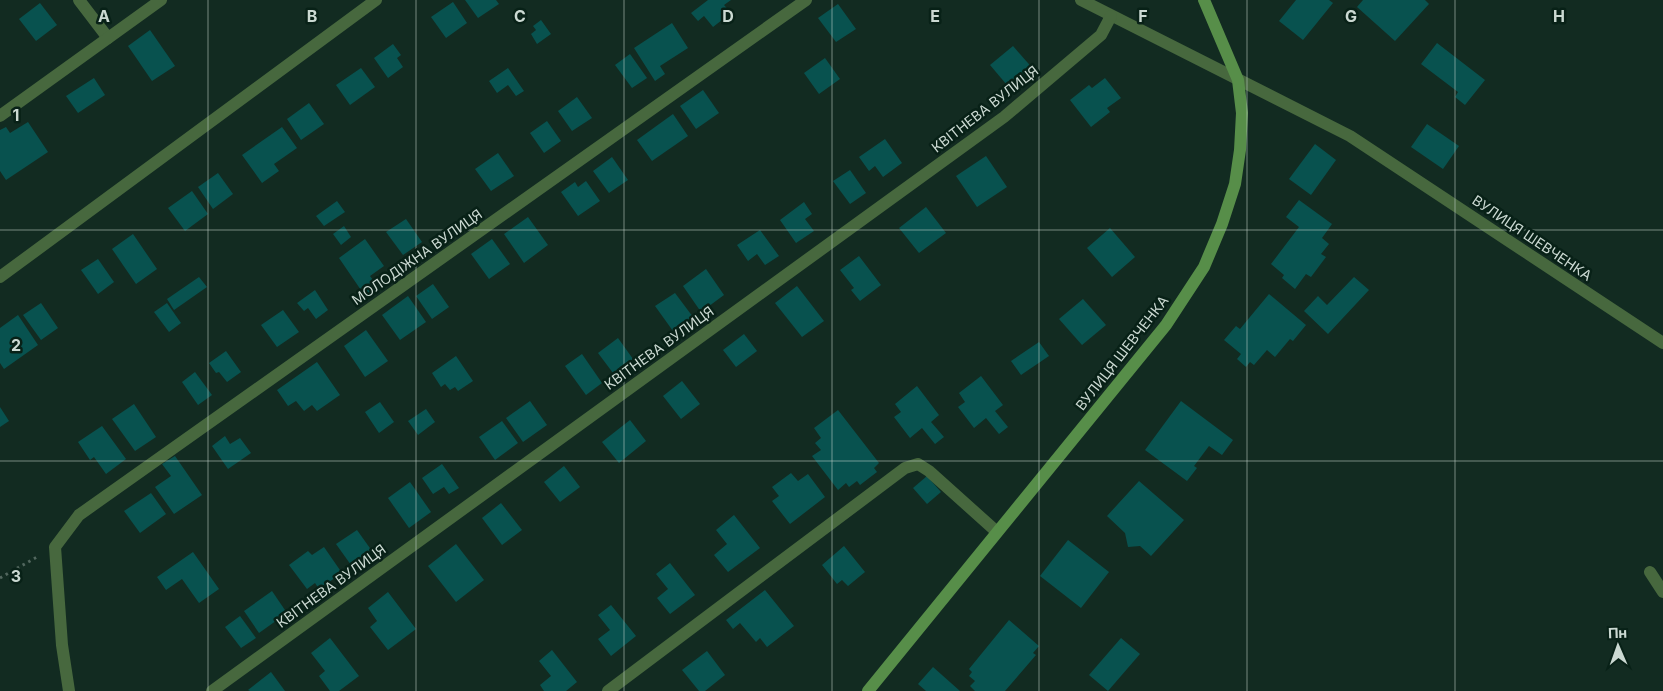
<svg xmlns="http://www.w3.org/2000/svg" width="1663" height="691" font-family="Inter,sans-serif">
<rect width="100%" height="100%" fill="#122b21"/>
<!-- building -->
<g fill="#08524f">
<path d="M465,0H496L499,4L478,18Z"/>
<path d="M708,0H731L724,5L731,13L713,27L704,16L698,21L691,13Z"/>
<path d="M1296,0H1329L1333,3L1303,40L1279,21Z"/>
<path d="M1363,0H1425L1429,4L1395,41L1357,7Z"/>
<path d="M453,2L467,23L446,38L431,17Z"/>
<path d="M40,3L57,25L36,41L19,19Z"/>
<path d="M838,4L856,29L836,42L818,18Z"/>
<path d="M541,20L551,34L537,44L531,34L536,30L533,26Z"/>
<path d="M672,23L688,48L660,66L665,74L655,81L634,48Z"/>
<path d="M150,30L175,66L152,81L128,46Z"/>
<path d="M1437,43L1485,80L1465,105L1455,97L1458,92L1421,64Z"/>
<path d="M393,44L401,55L397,58L403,67L388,78L374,58Z"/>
<path d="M1013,46L1035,71L1012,91L990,65Z"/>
<path d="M630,54L647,78L632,88L615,65Z"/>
<path d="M825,58L840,79L819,94L804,73Z"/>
<path d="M361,68L375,87L350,105L336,85Z"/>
<path d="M508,68L524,91L516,96L508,85L497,93L489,81Z"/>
<path d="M94,78L105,95L78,113L66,96Z"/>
<path d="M1105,78L1121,98L1107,108L1110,112L1091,127L1070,100L1089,85L1092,88Z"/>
<path d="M703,90L719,113L696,129L680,106Z"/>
<path d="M577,97L592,118L572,131L558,111Z"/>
<path d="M309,103L324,124L301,140L287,119Z"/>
<path d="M673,114L688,136L652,161L637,140Z"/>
<path d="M547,121L561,141L544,153L530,133Z"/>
<path d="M28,122L48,152L6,180L0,171V130L6,127L10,133Z"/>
<path d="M1427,124L1459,146L1443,169L1411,147Z"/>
<path d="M282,127L297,148L274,164L279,171L262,183L242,155Z"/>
<path d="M885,139L902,163L883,177L875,166L869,171L859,157Z"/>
<path d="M1315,144L1336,160L1311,195L1289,179Z"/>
<path d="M498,153L514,176L491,191L475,169Z"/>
<path d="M986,156L1007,187L977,207L956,176Z"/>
<path d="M612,157L628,180L609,193L593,171Z"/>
<path d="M850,170L866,193L850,204L833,181Z"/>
<path d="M218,173L233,194L213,209L198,187Z"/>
<path d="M586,181L600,201L578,216L561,192L575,182L578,187Z"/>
<path d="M192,191L208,214L185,231L168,208Z"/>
<path d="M1299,200L1332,224L1322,238L1329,244L1321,254L1326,257L1311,277L1306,274L1295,289L1282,278L1284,275L1271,264L1299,227L1286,217Z"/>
<path d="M337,201L345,212L324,226L316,216Z"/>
<path d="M804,202L812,214L805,219L814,231L796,243L780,220Z"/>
<path d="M926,207L946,233L919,253L899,228Z"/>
<path d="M528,217L548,245L524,263L504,234Z"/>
<path d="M406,219L422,242L403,255L386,232Z"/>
<path d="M344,226L351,237L341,245L333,234Z"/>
<path d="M1110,228L1135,257L1112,277L1087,248Z"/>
<path d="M760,230L779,256L765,265L757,254L748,261L737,245Z"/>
<path d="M133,234L157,269L136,284L112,249Z"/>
<path d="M365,239L384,266L370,276L378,287L365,296L339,258Z"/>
<path d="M492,239L510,264L489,279L471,254Z"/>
<path d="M859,256L881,285L860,301L851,290L854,288L840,270Z"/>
<path d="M98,259L114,282L98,294L81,270Z"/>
<path d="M706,269L724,295L701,312L683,286Z"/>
<path d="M199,277L207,287L174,310L167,299Z"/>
<path d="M1354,277L1369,290L1328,334L1304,311L1318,296L1327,305Z"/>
<path d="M433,284L449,307L432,319L416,296Z"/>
<path d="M797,286L824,321L802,337L775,303Z"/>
<path d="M315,290L328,310L316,319L308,308L304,311L297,303Z"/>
<path d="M675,293L693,317L673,331L655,306Z"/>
<path d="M1269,294L1306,325L1293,341L1290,339L1275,357L1267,350L1254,365L1250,362L1246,367L1237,359L1241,354L1224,340L1236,326L1240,329Z"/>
<path d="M408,296L426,322L400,340L382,315Z"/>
<path d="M1083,299L1106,325L1082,345L1059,319Z"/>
<path d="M41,303L58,328L41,340L23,315Z"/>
<path d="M167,303L181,323L169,332L154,312Z"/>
<path d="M283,310L299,332L277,347L261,325Z"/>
<path d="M18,315L38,345L4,369L0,363V328Z"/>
<path d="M366,330L388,361L365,377L344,346Z"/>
<path d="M744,334L757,351L736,367L723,350Z"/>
<path d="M618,338L633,359L613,373L598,353Z"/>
<path d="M1039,342L1049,356L1021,375L1011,361Z"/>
<path d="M226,351L241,372L227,382L219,372L216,373L209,363Z"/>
<path d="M582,354L602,383L586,395L565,366Z"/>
<path d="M456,356L473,381L458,391L455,387L450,390L445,384L441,387L432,373Z"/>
<path d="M317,362L340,395L317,411L312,405L304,411L296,401L288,406L277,390Z"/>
<path d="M195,372L212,395L198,405L182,382Z"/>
<path d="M981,376L1003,405L995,411L1008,427L999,434L986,418L974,428L958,407L965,402L959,393Z"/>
<path d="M682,381L700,404L681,419L663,396Z"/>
<path d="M917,386L939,415L931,422L944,437L935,444L922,428L910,438L894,417L901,412L895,404Z"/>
<path d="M530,401L547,425L523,442L506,418Z"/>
<path d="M1181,401L1233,440L1222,455L1209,446L1194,466L1197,468L1187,481L1145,450Z"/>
<path d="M380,402L394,422L379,433L365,412Z"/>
<path d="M134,404L156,437L135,451L112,419Z"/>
<path d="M0,407L9,421L0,427Z"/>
<path d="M426,409L435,422L418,435L408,421Z"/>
<path d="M838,410L879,463L874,468L877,472L860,485L857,481L849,487L846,483L838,490L812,456L821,450L815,443L821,438L814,428Z"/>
<path d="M630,420L646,441L619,463L602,442Z"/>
<path d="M502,421L518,443L495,460L479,437Z"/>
<path d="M102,426L126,459L106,474L94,457L90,460L78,442Z"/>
<path d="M225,436L230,444L240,438L251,453L228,469L212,446Z"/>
<path d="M175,456L202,495L174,514L155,487L171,476L162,464Z"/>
<path d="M442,464L459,488L449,494L444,487L433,494L422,478Z"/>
<path d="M564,466L580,487L560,502L544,482Z"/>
<path d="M791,473L798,481L808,474L825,497L790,524L772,501L779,496L772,487Z"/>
<path d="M927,476L941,492L927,504L913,488Z"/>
<path d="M1139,481L1184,520L1151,556L1140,546L1128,547L1125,533L1107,516Z"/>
<path d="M410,482L431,512L409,528L388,498Z"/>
<path d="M151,493L166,514L140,533L124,511Z"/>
<path d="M501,503L522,530L502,545L482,518Z"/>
<path d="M734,515L760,548L728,572L714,555L727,544L716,530Z"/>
<path d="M357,530L372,551L351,565L336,544Z"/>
<path d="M1068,540L1109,572L1081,608L1040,576Z"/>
<path d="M456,544L484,580L456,602L428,566Z"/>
<path d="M844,546L865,572L848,586L842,580L837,584L822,565Z"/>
<path d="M324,547L342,573L319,589L315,583L307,589L289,565L308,551L312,555Z"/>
<path d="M193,552L219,589L199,603L182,579L166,590L157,577Z"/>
<path d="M670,563L695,595L670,614L657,598L668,589L656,574Z"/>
<path d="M765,590L794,626L767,647L760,638L756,642L740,623L733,629L726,620Z"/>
<path d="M272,591L287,613L259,633L244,611Z"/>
<path d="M388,592L416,629L388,650L370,627L377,621L368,608Z"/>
<path d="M611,605L636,636L611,656L598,639L610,630L598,615Z"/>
<path d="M240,616L256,638L241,648L225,627Z"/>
<path d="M1009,620L1039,646L1033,653L1036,655L1005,691H975L970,686L975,681L969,676L972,672L969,669Z"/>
<path d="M330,638L359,676L339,691H330L319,676L325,671L311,653Z"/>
<path d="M1121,638L1140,654L1108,691L1089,675Z"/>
<path d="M552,650L577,682L566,691H544L540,685L551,676L539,661Z"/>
<path d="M707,651L725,675L705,691H699L682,670Z"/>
<path d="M933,667L960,691H926L918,684Z"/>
<path d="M271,672L285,691H250L248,690Z"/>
</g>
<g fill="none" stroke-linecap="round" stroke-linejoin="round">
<!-- path -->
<path stroke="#52675e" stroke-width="3" stroke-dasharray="2.5 4" stroke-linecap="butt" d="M0,578L37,557"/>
<!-- lane -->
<path stroke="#47683e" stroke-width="12" d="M1650,572L1663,592"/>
<!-- street -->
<g stroke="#47683e" stroke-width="12">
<path d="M79,0L108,38"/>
<path d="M1081,0L1350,136L1663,343"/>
<path d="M0,116L161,0"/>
<path d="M0,277L376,0"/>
<path d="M69,691L62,645L55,547L79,515L806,0"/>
<path d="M212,691L1004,117L1101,35L1111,16"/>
<path d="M608,691L905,468L918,464L929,471L997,532"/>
</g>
<!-- secondary -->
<path stroke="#578e49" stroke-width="12" d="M868,691L1166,325L1204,267L1222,224L1235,184L1240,150L1242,113L1238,80L1204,0"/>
</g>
<!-- grid -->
<path fill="none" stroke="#cbd9d2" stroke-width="1" stroke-opacity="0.55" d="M208,0V691M416,0V691M624,0V691M832,0V691M1039,0V691M1247,0V691M1455,0V691M0,230H1663M0,461H1663"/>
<g text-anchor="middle" stroke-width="5" stroke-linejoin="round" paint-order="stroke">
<!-- street labels -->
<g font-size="14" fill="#cbd9d2" stroke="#082117">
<text transform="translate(985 109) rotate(-38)" y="5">КВІТНЕВА ВУЛИЦЯ</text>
<text transform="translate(1532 238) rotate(34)" y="5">ВУЛИЦЯ ШЕВЧЕНКА</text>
<text transform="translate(417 257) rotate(-35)" y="5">МОЛОДІЖНА ВУЛИЦЯ</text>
<text transform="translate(659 348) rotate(-36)" y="5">КВІТНЕВА ВУЛИЦЯ</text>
<text transform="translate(1122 353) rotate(-52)" y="5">ВУЛИЦЯ ШЕВЧЕНКА</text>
<text transform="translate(331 586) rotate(-36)" y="5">КВІТНЕВА ВУЛИЦЯ</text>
</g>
</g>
<g font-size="16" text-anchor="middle" font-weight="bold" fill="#cbd9d2" stroke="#082117" stroke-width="5" stroke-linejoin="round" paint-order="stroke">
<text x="104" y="22">A</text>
<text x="312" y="22">B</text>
<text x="520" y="22">C</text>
<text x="728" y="22">D</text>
<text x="935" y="22">E</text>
<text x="1143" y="22">F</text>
<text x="1351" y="22">G</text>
<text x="1559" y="22">H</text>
<text x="16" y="121">1</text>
<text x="16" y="351">2</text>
<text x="16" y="582">3</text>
</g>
<!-- north arrow -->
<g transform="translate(1618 646) rotate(358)" stroke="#082117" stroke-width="4" paint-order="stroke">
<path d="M0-4L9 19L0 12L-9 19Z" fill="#cbd9d2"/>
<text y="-8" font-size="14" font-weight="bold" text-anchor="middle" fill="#cbd9d2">Пн</text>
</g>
</svg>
